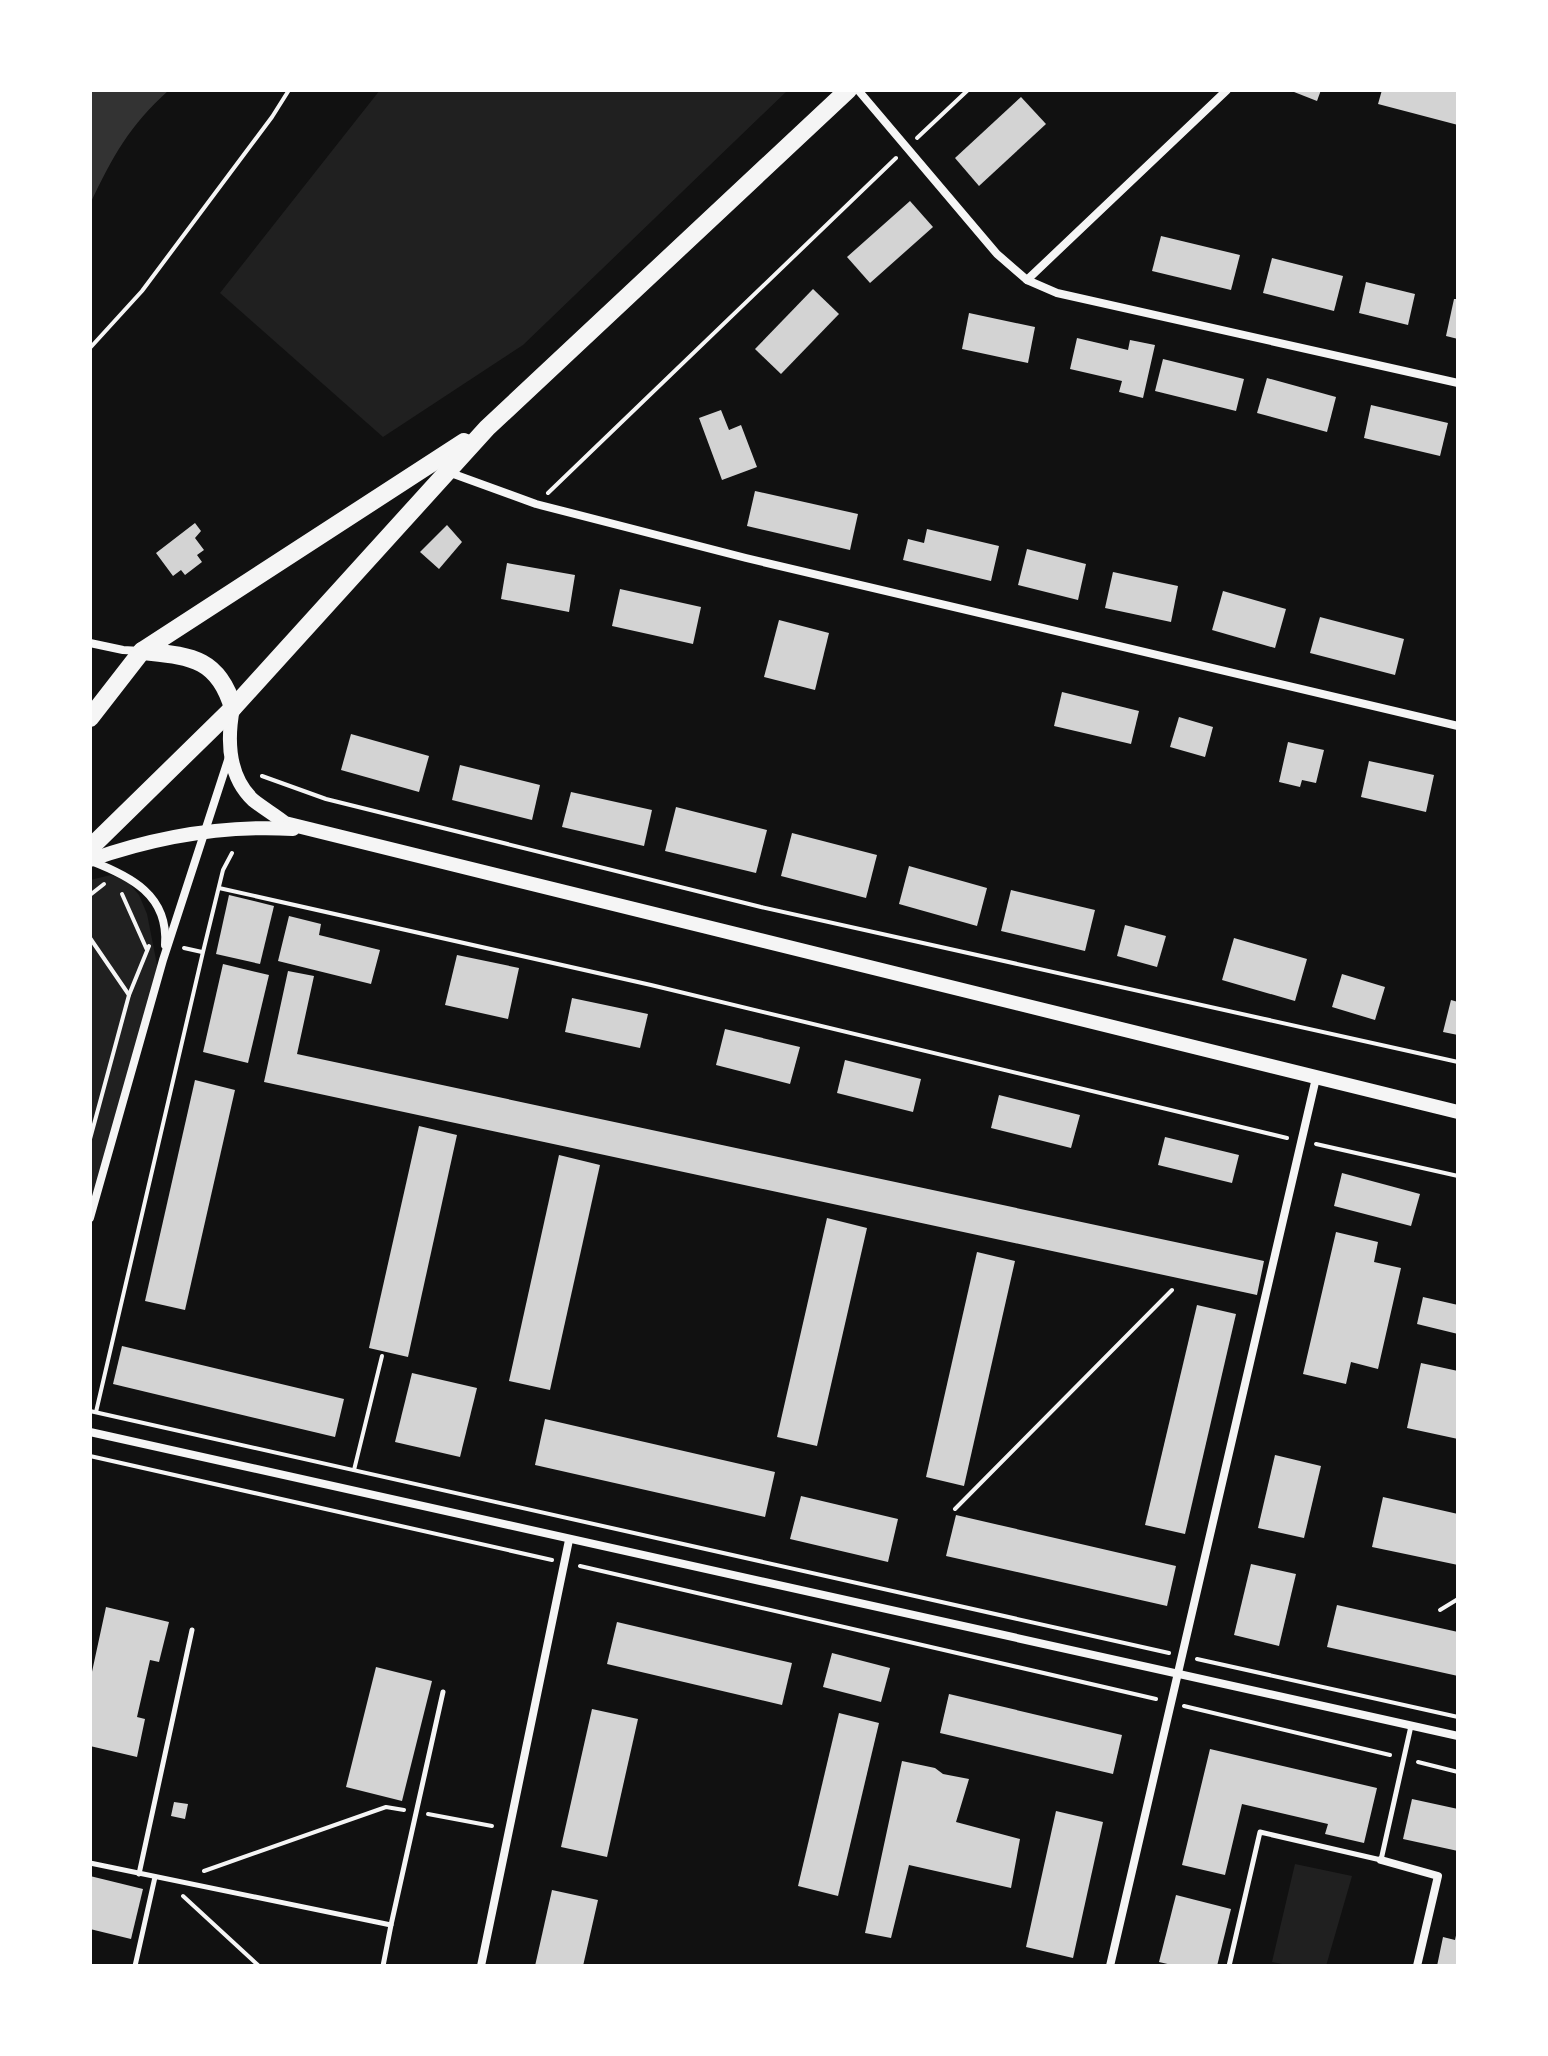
<svg xmlns="http://www.w3.org/2000/svg" width="1548" height="2056" font-family="Overpass,sans-serif">
<rect width="100%" height="100%" fill="#111"/>
<!-- green -->
<g fill="#202020">
<path d="M380,90H788L523,345L383,437L220,293Z"/>
<path d="M111,875L127,881L139,895L147,914L158,970L90,1214V880Z"/>
<path d="M1295,1864L1352,1876L1326,1966H1292L1272,1962Z"/>
</g>
<!-- water -->
<path fill="#333" d="M90,90H169C129,126 113,156 90,204Z"/>
<!-- building -->
<g fill="#d3d3d3">
<path d="M1289,90H1321L1317,101Z"/>
<path d="M1382,90H1458V125L1378,104Z"/>
<path d="M1021,97L1046,124L979,186L955,158Z"/>
<path d="M910,201L933,227L870,283L847,257Z"/>
<path d="M1161,236L1240,255L1231,290L1152,271Z"/>
<path d="M1272,258L1343,276L1334,311L1263,293Z"/>
<path d="M1366,282L1415,294L1408,325L1359,313Z"/>
<path d="M813,289L839,314L781,374L755,349Z"/>
<path d="M1454,299H1458V339L1446,336Z"/>
<path d="M969,313L1035,327L1028,363L962,349Z"/>
<path d="M1077,338L1128,350L1130,340L1155,345L1143,398L1119,392L1122,381L1070,369Z"/>
<path d="M1163,359L1244,379L1236,411L1155,391Z"/>
<path d="M1267,378L1336,397L1327,432L1257,413Z"/>
<path d="M1371,405L1448,423L1440,456L1364,438Z"/>
<path d="M721,410L729,430L741,425L757,467L722,480L699,418Z"/>
<path d="M755,491L858,514L850,550L747,526Z"/>
<path d="M195,523L201,531L195,538L204,550L197,555L202,562L185,575L181,570L173,576L156,553Z"/>
<path d="M447,525L462,542L439,569L420,552Z"/>
<path d="M927,529L999,546L991,581L903,560L908,539L924,543Z"/>
<path d="M1027,549L1086,564L1078,600L1018,585Z"/>
<path d="M507,563L575,575L569,612L501,599Z"/>
<path d="M1113,572L1178,586L1171,622L1105,608Z"/>
<path d="M620,589L701,607L693,644L612,626Z"/>
<path d="M1223,591L1286,609L1275,648L1212,630Z"/>
<path d="M1320,617L1404,639L1395,675L1310,653Z"/>
<path d="M779,620L829,633L815,690L764,677Z"/>
<path d="M1062,692L1139,711L1131,744L1054,726Z"/>
<path d="M1179,717L1213,727L1205,757L1170,747Z"/>
<path d="M351,734L429,756L419,792L341,770Z"/>
<path d="M1288,742L1324,750L1316,783L1302,780L1300,787L1279,782Z"/>
<path d="M1369,761L1434,775L1426,812L1361,797Z"/>
<path d="M460,765L540,785L532,820L452,800Z"/>
<path d="M571,792L652,810L644,846L562,827Z"/>
<path d="M676,807L767,830L756,873L665,851Z"/>
<path d="M792,833L877,855L866,898L781,876Z"/>
<path d="M909,866L987,888L977,926L899,904Z"/>
<path d="M1011,890L1095,910L1085,951L1001,931Z"/>
<path d="M229,895L274,906L260,964L216,954Z"/>
<path d="M289,916L321,924L319,935L380,950L371,984L278,961Z"/>
<path d="M1125,925L1166,936L1157,967L1117,956Z"/>
<path d="M1234,938L1307,959L1295,1001L1222,980Z"/>
<path d="M457,955L519,968L508,1019L445,1005Z"/>
<path d="M223,964L269,975L248,1063L203,1052Z"/>
<path d="M288,971L314,976L297,1054L1264,1261L1257,1295L264,1082Z"/>
<path d="M1342,974L1385,987L1375,1020L1332,1007Z"/>
<path d="M572,998L648,1014L640,1048L565,1032Z"/>
<path d="M1451,1000L1458,1002V1035L1443,1032Z"/>
<path d="M725,1029L800,1047L790,1084L716,1065Z"/>
<path d="M845,1060L921,1079L913,1112L837,1093Z"/>
<path d="M195,1080L235,1090L185,1310L145,1301Z"/>
<path d="M999,1095L1080,1115L1071,1148L991,1128Z"/>
<path d="M419,1126L457,1135L408,1357L369,1348Z"/>
<path d="M1165,1137L1239,1155L1232,1183L1158,1165Z"/>
<path d="M559,1155L600,1165L550,1390L509,1381Z"/>
<path d="M1342,1173L1420,1194L1411,1226L1334,1206Z"/>
<path d="M827,1218L867,1228L817,1446L777,1437Z"/>
<path d="M1336,1232L1378,1242L1374,1262L1401,1268L1378,1369L1351,1362L1346,1384L1303,1374Z"/>
<path d="M977,1252L1015,1261L964,1486L926,1477Z"/>
<path d="M1423,1297L1458,1305V1334L1417,1324Z"/>
<path d="M1197,1305L1236,1314L1185,1534L1145,1525Z"/>
<path d="M122,1346L344,1399L335,1437L113,1384Z"/>
<path d="M1421,1363L1458,1371V1439L1407,1428Z"/>
<path d="M412,1373L477,1388L460,1457L395,1442Z"/>
<path d="M545,1419L775,1472L765,1517L535,1465Z"/>
<path d="M1275,1455L1321,1466L1304,1538L1258,1528Z"/>
<path d="M801,1496L898,1519L888,1562L790,1539Z"/>
<path d="M1383,1497L1458,1514V1565L1372,1547Z"/>
<path d="M956,1515L1176,1566L1167,1606L946,1556Z"/>
<path d="M1251,1564L1296,1574L1279,1646L1234,1635Z"/>
<path d="M1337,1605L1458,1632V1676L1327,1647Z"/>
<path d="M106,1607L169,1622L159,1662L150,1660L137,1717L145,1719L137,1757L90,1746V1681Z"/>
<path d="M617,1622L792,1663L782,1705L607,1664Z"/>
<path d="M832,1653L890,1668L881,1702L823,1687Z"/>
<path d="M376,1667L432,1681L402,1801L346,1787Z"/>
<path d="M949,1694L1122,1735L1113,1774L940,1733Z"/>
<path d="M592,1709L638,1719L607,1857L561,1847Z"/>
<path d="M839,1713L879,1723L838,1896L798,1886Z"/>
<path d="M1210,1749L1377,1788L1364,1843L1325,1834L1328,1824L1242,1804L1225,1875L1182,1865Z"/>
<path d="M902,1761L935,1768L943,1774L969,1779L956,1822L1020,1839L1011,1888L909,1865L891,1938L865,1933Z"/>
<path d="M1412,1799L1458,1809V1851L1403,1839Z"/>
<path d="M174,1802L188,1804L185,1819L171,1816Z"/>
<path d="M1056,1811L1103,1822L1073,1958L1026,1947Z"/>
<path d="M90,1876L143,1889L131,1939L90,1929Z"/>
<path d="M552,1890L598,1900L583,1966H535Z"/>
<path d="M1176,1895L1231,1909L1217,1966H1176L1159,1962Z"/>
<path d="M1457,1931L1458,1966H1437L1443,1937L1455,1940Z"/>
</g>
<g fill="none" stroke-linecap="round" stroke-linejoin="round">
<!-- path -->
<g stroke="#f5f5f5" stroke-width="4">
<path d="M917,138L968,90"/>
<path d="M90,348L142,291L272,117L289,90"/>
<path d="M548,493L896,158"/>
<path d="M262,776L326,799L761,907L1458,1062"/>
<path d="M219,888L651,985L1287,1138"/>
<path d="M122,894L147,950"/>
<path d="M90,895L104,884"/>
<path d="M90,938L129,995"/>
<path d="M184,948L202,952"/>
<path d="M90,1139L129,995L149,946"/>
<path d="M1316,1144L1458,1176"/>
<path d="M90,1411L1169,1653"/>
<path d="M96,1412L203,952L223,870L232,853"/>
<path d="M90,1456L552,1560"/>
<path d="M354,1470L382,1356"/>
<path d="M955,1509L1172,1290"/>
<path d="M580,1566L1156,1699"/>
<path d="M1440,1610L1458,1599"/>
<path d="M1197,1659L1458,1717"/>
<path d="M1184,1706L1390,1755"/>
<path d="M1418,1762L1458,1772"/>
<path d="M428,1814L492,1826"/>
<path d="M204,1871L386,1807L404,1810"/>
<path d="M183,1896L259,1966"/>
</g>
<!-- service -->
<g stroke="#f5f5f5" stroke-width="5">
<path d="M90,1863L391,1925L383,1966"/>
<path d="M139,1874L192,1630"/>
<path d="M391,1925L443,1692"/>
<path d="M135,1966L155,1877"/>
<path d="M1229,1966L1260,1832L1381,1860L1411,1726"/>
</g>
<!-- minor -->
<g stroke="#f5f5f5" stroke-width="8">
<path d="M858,90L997,254L1027,280L1057,293L1458,383"/>
<path d="M1027,280L1227,90"/>
<path d="M448,472L536,504L746,558L1458,726"/>
<path d="M90,643L123,650L141,651"/>
<path d="M91,861C130,876 169,895 165,945"/>
<path d="M90,1218L163,960L230,754"/>
<path d="M90,1432L1458,1736"/>
<path d="M1381,1860L1438,1876L1417,1966"/>
<path d="M481,1966L569,1540"/>
<path d="M1110,1966L1316,1078"/>
</g>
<!-- tertiary -->
<g stroke="#f5f5f5" stroke-width="14">
<path d="M233,708C227,740 228,776 253,800C263,808 275,815 285,823L1458,1112"/>
<path d="M90,860C155,837 225,825 293,829"/>
</g>
<!-- trunk -->
<g stroke="#f5f5f5" stroke-width="18">
<path d="M142,651C188,656 218,656 233,708"/>
<path d="M90,718L142,651L464,442"/>
<path d="M90,848L233,708L487,428L848,90"/>
</g>
</g>
<!-- border -->
<rect width="1548" height="2056" fill="none" stroke="#ffffff" stroke-width="184"/>
</svg>
